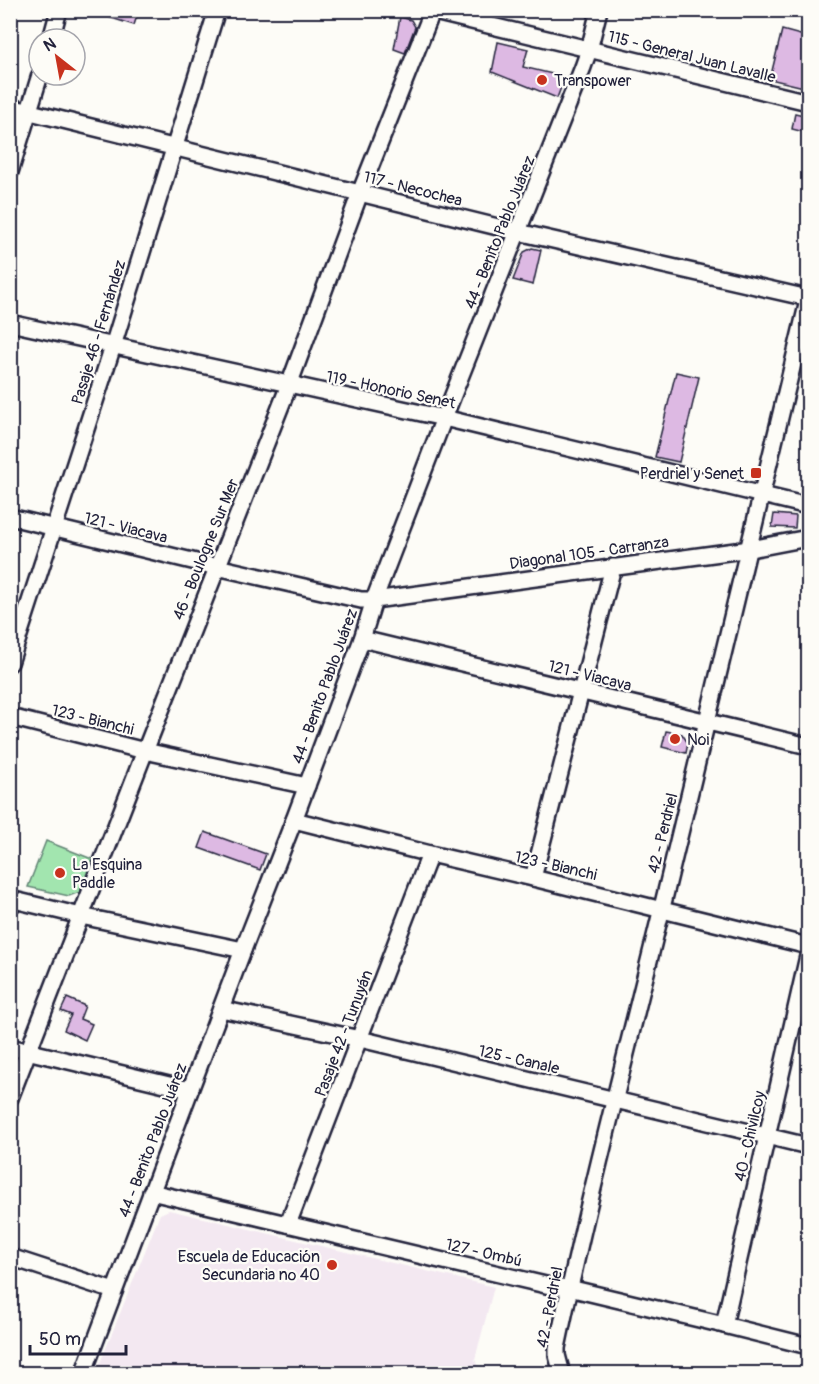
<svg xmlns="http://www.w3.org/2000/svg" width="819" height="1384" font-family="Pangolin,sans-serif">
<rect width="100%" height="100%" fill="#fdfcf7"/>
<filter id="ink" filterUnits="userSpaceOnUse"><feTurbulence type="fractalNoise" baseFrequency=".0167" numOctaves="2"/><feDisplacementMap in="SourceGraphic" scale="12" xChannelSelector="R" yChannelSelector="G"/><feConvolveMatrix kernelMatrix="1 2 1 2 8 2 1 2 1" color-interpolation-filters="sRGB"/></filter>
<g filter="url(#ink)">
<!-- built -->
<path fill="#f3e8f1" d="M169,1210L494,1287L475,1359L480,1373H96L160,1214Z"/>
<!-- green -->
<path fill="#a2e5af" stroke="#628475" stroke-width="1.5" d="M46,841L92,859L80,892L69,896L28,887Z"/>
<!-- building -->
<g fill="#ddb9e3" stroke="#22223b" stroke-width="1.5">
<path d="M96,10H139L134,25L95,13Z"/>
<path d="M400,17L411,20L415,27L405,53L394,49Z"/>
<path d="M782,30L808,37V88L770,79Z"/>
<path d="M498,42L528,49L523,67L565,77L557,98L492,72Z"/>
<path d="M795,113L808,116V133L792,129Z"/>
<path d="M532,248L541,250L533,285L513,280L524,252Z"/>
<path d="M676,372L699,377L679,462L655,457Z"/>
<path d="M774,514L796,516L795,528L772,527Z"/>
<path d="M666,731L682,734L688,743L686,753L662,747Z"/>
<path d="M205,832L266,854L260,870L199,848Z"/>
<path d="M67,998L85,1006L80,1019L92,1024L85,1040L64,1030L71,1015L61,1011Z"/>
</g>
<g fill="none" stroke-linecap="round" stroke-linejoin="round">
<defs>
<g id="minor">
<path d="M426,10L808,102"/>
<path d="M51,39L59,10"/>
<path d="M10,107L518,232L808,298"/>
<path d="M10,172L40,75"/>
<path d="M10,323L444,418L808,506"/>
<path d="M10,517L217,567L361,600H374L750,549L808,538"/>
<path d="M362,639L808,746"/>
<path d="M10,663L113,346L217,10"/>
<path d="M10,717L145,751L307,786"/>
<path d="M294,820L430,854L533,878L808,946"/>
<path d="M533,878L613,567"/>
<path d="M10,899L81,916L243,950"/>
<path d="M221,1009L360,1039L808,1146"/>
<path d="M10,1047L190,1090"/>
<path d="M10,1098L145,751L289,385L360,193L432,12"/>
<path d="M151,1192L550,1286L569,1288L724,1325L808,1346"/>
<path d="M288,1224L430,854"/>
<path d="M10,1257L114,1291"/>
<path d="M724,1325L808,956"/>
<path d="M83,1374L243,950L294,820L362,639L374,600L444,418L583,67L589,50L599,10"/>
<path d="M562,1374L557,1355V1348C587,1203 625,1060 660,916C709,711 760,507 808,301"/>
</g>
</defs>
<!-- minor casing -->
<use href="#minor" stroke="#22223b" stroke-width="20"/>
<!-- minor -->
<use href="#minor" stroke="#fdfcf7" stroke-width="15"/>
</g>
</g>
<!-- markers -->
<g fill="#c8321e" stroke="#fdfcf7" stroke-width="2">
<circle cx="542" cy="80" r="6"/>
<rect x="750" y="467" width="12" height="12" rx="3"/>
<circle cx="675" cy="739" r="6"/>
<circle cx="60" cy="873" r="6"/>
<circle cx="332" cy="1265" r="6"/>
</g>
<g text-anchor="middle" stroke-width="4.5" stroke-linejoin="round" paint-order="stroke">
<!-- street labels -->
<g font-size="16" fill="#22223b" stroke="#fdfcf7">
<text transform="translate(692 56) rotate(14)" y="6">115 - General Juan Lavalle</text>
<text transform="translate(413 188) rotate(14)" y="6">117 - Necochea</text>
<text transform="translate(499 232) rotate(-68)" y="6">44 - Benito Pablo Juárez</text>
<text transform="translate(98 332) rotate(-73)" y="6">Pasaje 46 - Fernández</text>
<text transform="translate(391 389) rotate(12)" y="6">119 - Honorio Senet</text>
<text transform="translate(126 527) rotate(14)" y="6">121 - Viacava</text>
<text transform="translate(205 549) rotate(-68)" y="6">46 - Boulogne Sur Mer</text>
<text transform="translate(589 552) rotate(-8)" y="6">Diagonal 105 - Carranza</text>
<text transform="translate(590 675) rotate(14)" y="6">121 - Viacava</text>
<text transform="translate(324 686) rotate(-70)" y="6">44 - Benito Pablo Juárez</text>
<text transform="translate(93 719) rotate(14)" y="6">123 - Bianchi</text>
<text transform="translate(662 833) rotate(-76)" y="6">42 - Perdriel</text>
<text transform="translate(556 865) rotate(13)" y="6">123 - Bianchi</text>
<text transform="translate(343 1033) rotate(-69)" y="6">Pasaje 42 - Tunuyán</text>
<text transform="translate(519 1059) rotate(13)" y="6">125 - Canale</text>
<text transform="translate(749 1136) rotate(-77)" y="6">40 - Chivilcoy</text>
<text transform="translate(152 1140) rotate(-69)" y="6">44 - Benito Pablo Juárez</text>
<text transform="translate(484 1252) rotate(13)" y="6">127 - Ombú</text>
<text transform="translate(549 1307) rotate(-79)" y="6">42 - Perdriel</text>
</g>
<!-- poi labels -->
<g font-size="16" fill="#22223b" stroke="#fdfcf7" text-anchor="start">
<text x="554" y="86">Transpower</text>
<text x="744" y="479" text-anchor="end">Perdriel y Senet</text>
<text x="687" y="745">Noi</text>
<text x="72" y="870">La Esquina<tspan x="72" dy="18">Paddle</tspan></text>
<text x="320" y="1262" text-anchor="end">Escuela de Educación<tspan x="320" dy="18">Secundaria nº 40</tspan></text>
</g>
</g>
<!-- margin -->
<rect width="819" height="1384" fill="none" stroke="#fdfcf7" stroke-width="36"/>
<rect x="18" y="18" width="783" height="1348" fill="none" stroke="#22223b" stroke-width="2" filter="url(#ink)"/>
<!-- north arrow -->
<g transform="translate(57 57) rotate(329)"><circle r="28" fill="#fdfcf7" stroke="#a5a5ac" stroke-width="1.5"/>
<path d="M0-4.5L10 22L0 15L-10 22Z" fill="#c8321e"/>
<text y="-9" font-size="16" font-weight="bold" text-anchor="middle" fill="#22223b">N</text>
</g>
<!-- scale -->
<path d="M30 1345v9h96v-9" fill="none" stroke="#22223b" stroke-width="3"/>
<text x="39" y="1345" font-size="18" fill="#22223b" stroke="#fdfcf7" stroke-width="4.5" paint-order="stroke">50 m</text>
</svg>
